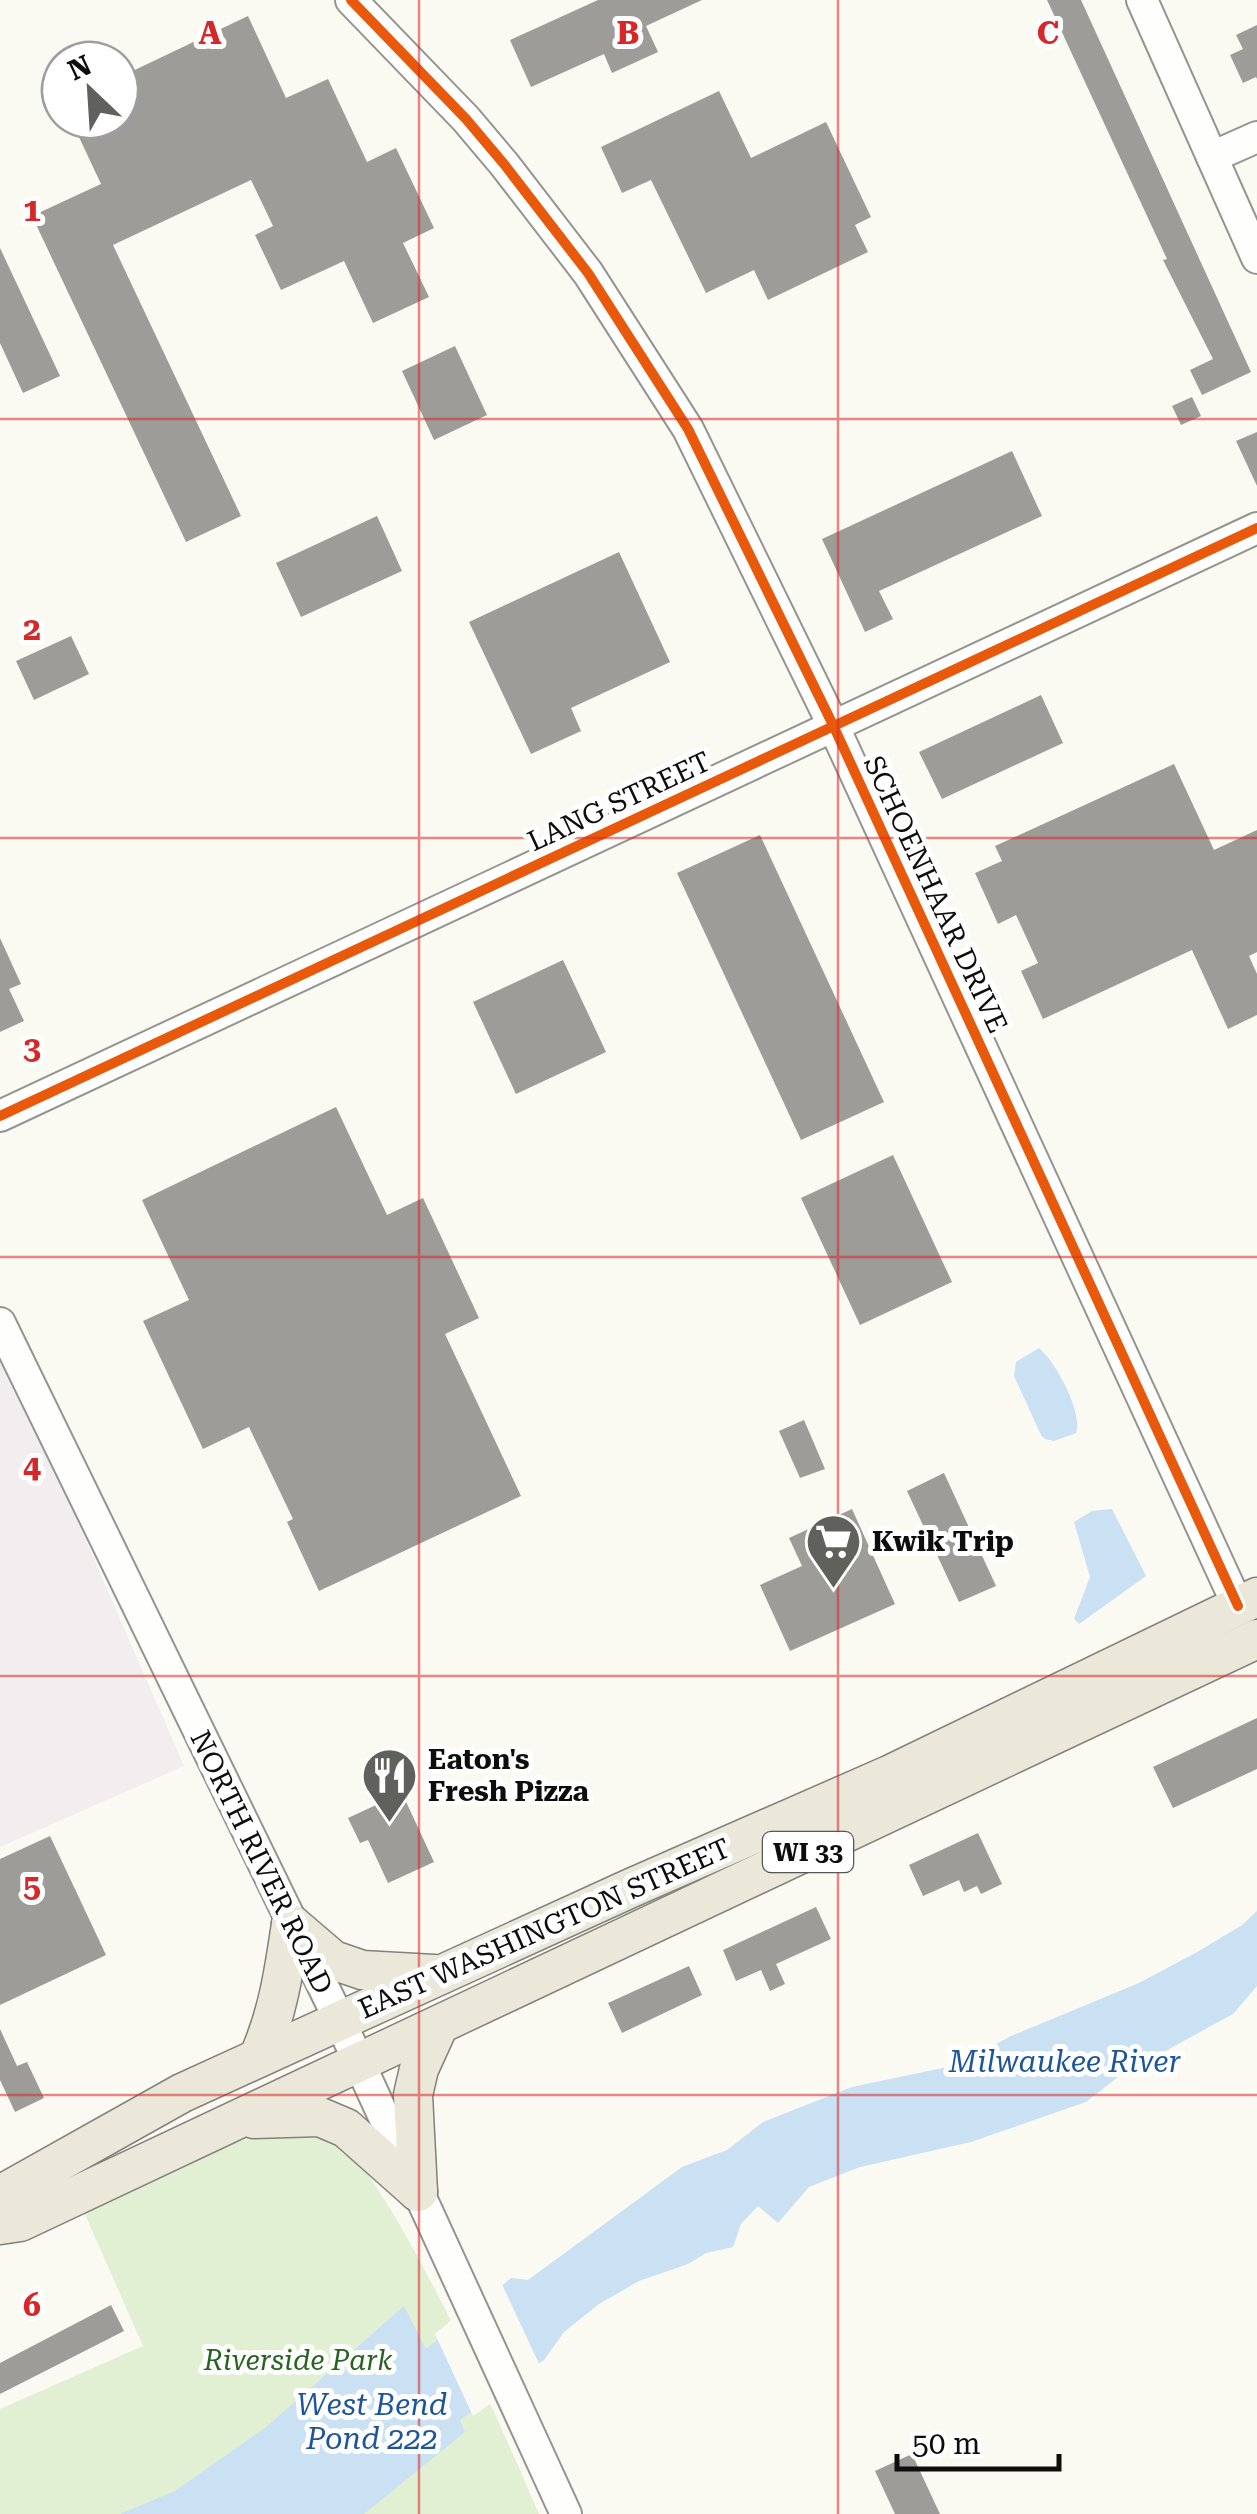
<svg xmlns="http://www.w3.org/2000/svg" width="1257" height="2514" font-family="'Roboto Serif',serif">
<rect width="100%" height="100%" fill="#fafaf2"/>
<!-- industrial -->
<path fill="#f2edef" d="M0,1343L184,1766L0,1847Z"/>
<!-- green -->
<path fill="#e1f0d3" d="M267,2133C284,2133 313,2127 328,2134C387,2161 509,2444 539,2514H0V2409L143,2346L83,2210L229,2145Z"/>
<!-- water -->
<g fill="#cae0f3">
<path d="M1039,1348C1056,1362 1083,1413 1076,1433L1054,1441L1045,1439L1041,1435L1014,1376L1016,1362Z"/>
<path d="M1112,1509L1146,1576L1079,1624L1074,1619L1090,1577L1074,1522L1092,1511Z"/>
<path d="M1257,1911V1986L1233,2014L1118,2077L1086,2102L971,2142L860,2167L809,2187L778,2223L758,2206L741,2224L733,2247L706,2253L688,2264L639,2281L599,2304L564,2332L544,2360L460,2420L465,2432L364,2514H120L175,2491L265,2428L404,2306L426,2349L511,2278L528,2280L682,2167L727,2150L763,2122L852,2087L957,2065L1011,2036L1139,1983L1199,1951L1242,1925Z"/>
</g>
<!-- pier -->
<path fill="#fafaf2" d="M500,2280L541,2368L473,2416L435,2334Z"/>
<!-- building -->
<g fill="#9d9c98">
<path d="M598,0H702L646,26L658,52L612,73L604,54L531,87L510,40Z"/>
<path d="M1047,0H1081L1251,372L1202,395L1190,370L1213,359L1163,260L1167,259Z"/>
<path d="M248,16L286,98L328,79L367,162L396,148L434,228L403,243L429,297L373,323L344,261L281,290L255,235L273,226L251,180L113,245L241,516L186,542L32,216L101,184L71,120H120V77Z"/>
<path d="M1257,25V79L1256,77L1243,83L1230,55L1243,49L1236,35Z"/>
<path d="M719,91L751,158L826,122L871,217L855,225L868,252L768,300L754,270L706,293L651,180L622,193L601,147Z"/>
<path d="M0,248L60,376L23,393L0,343Z"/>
<path d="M455,346L487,415L434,440L402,371Z"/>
<path d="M1192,397L1201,416L1181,425L1172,406Z"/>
<path d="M1257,432V486L1236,441Z"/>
<path d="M1012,451L1042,516L879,591L893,619L865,632L822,539Z"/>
<path d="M377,516L402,571L301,617L276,563Z"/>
<path d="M619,552L670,662L571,708L581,731L531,754L469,622Z"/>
<path d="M71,636L89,674L34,700L16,661Z"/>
<path d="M1041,695L1063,743L942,799L919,752Z"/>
<path d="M1174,764L1214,850L1257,830V952L1249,956L1257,974V1015L1228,1029L1192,950L1043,1019L1021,971L1038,963L1016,915L998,924L975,873L1002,861L995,846Z"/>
<path d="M760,835L884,1102L801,1140L677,873Z"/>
<path d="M0,938L21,984L9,989L24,1021L0,1032Z"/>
<path d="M563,960L606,1052L516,1094L473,1002Z"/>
<path d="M336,1107L387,1215L423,1198L479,1318L445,1334L521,1496L319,1591L287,1522L293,1519L249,1427L203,1449L143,1321L189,1300L142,1200Z"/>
<path d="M893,1155L952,1282L860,1325L801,1198Z"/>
<path d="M804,1420L825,1469L800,1478L779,1431Z"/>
<path d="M944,1473L996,1586L959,1602L907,1491Z"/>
<path d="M852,1509L895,1604L790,1651L760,1585L802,1566L789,1538Z"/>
<path d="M1257,1718V1769L1173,1808L1153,1767Z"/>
<path d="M402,1793L434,1862L388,1883L368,1840L360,1843L348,1818Z"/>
<path d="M978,1833L1002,1884L981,1894L977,1886L964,1892L959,1880L923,1896L909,1865Z"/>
<path d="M50,1836L106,1955L0,2005V1859Z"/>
<path d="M816,1907L831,1939L776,1964L785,1984L770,1991L761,1970L736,1981L723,1950Z"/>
<path d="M689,1966L702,1995L622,2033L608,2003Z"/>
<path d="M0,2029L17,2066L27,2062L44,2098L15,2112L0,2080Z"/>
<path d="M111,2305L124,2331L0,2394V2363Z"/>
<path d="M912,2454L940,2514H895L875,2471Z"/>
</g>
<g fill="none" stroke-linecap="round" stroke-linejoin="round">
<defs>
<g id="minor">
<path d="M351,0L466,119L504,164L588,273L688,429L833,725L1238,1606"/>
<path d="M1142,0L1257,258"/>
<path d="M1212,157L1257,137"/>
<path d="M0,1116L1257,528"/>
<path d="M0,1323L340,2021L566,2514"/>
</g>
<g id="major">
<path d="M291,1924L333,1960L362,1970L434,1974"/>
<path d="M258,2058C278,2014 284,1971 291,1924"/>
<path d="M254,2119L320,2117L346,2128L418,2192"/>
<path d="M418,2192L413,2095L419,2069L439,2025"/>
<path d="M0,2195L182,2093L631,1888L889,1775L1257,1597"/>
<path d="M0,2225L20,2222L1257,1639"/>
</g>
</defs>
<!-- minor casing -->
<use href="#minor" stroke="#949490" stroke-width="34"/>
<!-- major casing -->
<use href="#major" stroke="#81817d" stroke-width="41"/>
<!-- minor -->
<use href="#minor" stroke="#fefefd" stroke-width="30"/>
<!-- major -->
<use href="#major" stroke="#ebe8d9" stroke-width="38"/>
<defs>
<g id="cycleway">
<path d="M351,0L466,119L504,164L588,273L688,429L833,725L1238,1606"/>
<path d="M0,1116L1257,528"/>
</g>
</defs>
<!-- cycleway casing -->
<use href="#cycleway" stroke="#fff" stroke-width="16"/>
<!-- cycleway -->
<use href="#cycleway" stroke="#e8590c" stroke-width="10"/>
</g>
<!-- grid -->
<path fill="none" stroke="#d62828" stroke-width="2.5" stroke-opacity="0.55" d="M419,0V2514M838,0V2514M0,419H1257M0,838H1257M0,1257H1257M0,1676H1257M0,2095H1257"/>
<!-- icons -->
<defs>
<symbol id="supermarket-pin" viewBox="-11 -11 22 30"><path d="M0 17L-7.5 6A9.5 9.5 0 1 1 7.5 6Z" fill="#60605d" stroke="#fff"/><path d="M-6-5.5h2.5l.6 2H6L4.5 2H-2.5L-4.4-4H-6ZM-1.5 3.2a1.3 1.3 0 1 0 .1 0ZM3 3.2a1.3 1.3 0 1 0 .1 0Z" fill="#fff"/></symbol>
<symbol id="restaurant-pin" viewBox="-11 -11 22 30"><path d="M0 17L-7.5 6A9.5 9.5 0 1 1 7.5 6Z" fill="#60605d" stroke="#fff"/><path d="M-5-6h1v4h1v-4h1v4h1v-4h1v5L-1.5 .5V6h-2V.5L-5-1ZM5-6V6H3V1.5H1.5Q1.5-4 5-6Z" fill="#fff"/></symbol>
</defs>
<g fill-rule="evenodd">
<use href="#supermarket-pin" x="802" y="1510" width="63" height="86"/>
<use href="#restaurant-pin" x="358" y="1744" width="63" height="86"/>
</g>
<g text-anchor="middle" stroke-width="10" stroke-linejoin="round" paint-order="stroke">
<!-- shield labels -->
<rect fill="#fff" stroke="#565656" stroke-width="2.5" x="763" y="1832" width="90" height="40" rx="8"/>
<g font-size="25" font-weight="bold" fill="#0d0d0d">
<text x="808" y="1861">WI 33</text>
</g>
<!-- street labels -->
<g font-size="28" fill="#0d0d0d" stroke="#fff">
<text transform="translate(619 801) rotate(-25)" y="10">LANG STREET</text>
<text transform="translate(936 894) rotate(65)" y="10">SCHOENHAAR DRIVE</text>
<text transform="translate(262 1862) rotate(64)" y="10">NORTH RIVER ROAD</text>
<text transform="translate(544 1928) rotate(-24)" y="10">EAST WASHINGTON STREET</text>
</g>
<!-- poi labels -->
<g font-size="28" font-weight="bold" fill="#0d0d0d" stroke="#fff" text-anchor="start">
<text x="872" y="1551">Kwik Trip</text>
<text x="428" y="1769">Eaton's<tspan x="428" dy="32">Fresh Pizza</tspan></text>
</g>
<!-- park labels -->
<g font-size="28" font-style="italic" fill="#276221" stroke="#fff">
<text x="298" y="2370">Riverside Park</text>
</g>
<!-- water labels -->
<g font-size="30" font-style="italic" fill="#1d5599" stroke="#fff">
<text x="1065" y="2072">Milwaukee River</text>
<text x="372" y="2415">West Bend<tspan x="372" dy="34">Pond 222</tspan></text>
</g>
</g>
<g font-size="32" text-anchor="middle" font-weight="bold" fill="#d62828" stroke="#fff" stroke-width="10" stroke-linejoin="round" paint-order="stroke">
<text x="210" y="44">A</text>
<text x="628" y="44">B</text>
<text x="1048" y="44">C</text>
<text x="32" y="221">1</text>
<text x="32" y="640">2</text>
<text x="32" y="1059">3</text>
<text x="32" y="1478">4</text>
<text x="32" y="1897">5</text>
<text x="32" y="2316">6</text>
</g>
<!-- north arrow -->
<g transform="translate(90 90) rotate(335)"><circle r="48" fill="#ffffff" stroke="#9e9e9e" stroke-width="2.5"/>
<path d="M0-8L18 38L0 25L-18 38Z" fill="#60605d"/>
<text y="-15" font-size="28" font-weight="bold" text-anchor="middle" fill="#0d0d0d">N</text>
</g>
<!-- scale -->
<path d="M897 2454v15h162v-15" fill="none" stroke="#0d0d0d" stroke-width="5"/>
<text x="912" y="2454" font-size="30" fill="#0d0d0d" stroke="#ffffff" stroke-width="8" paint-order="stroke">50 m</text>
</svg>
